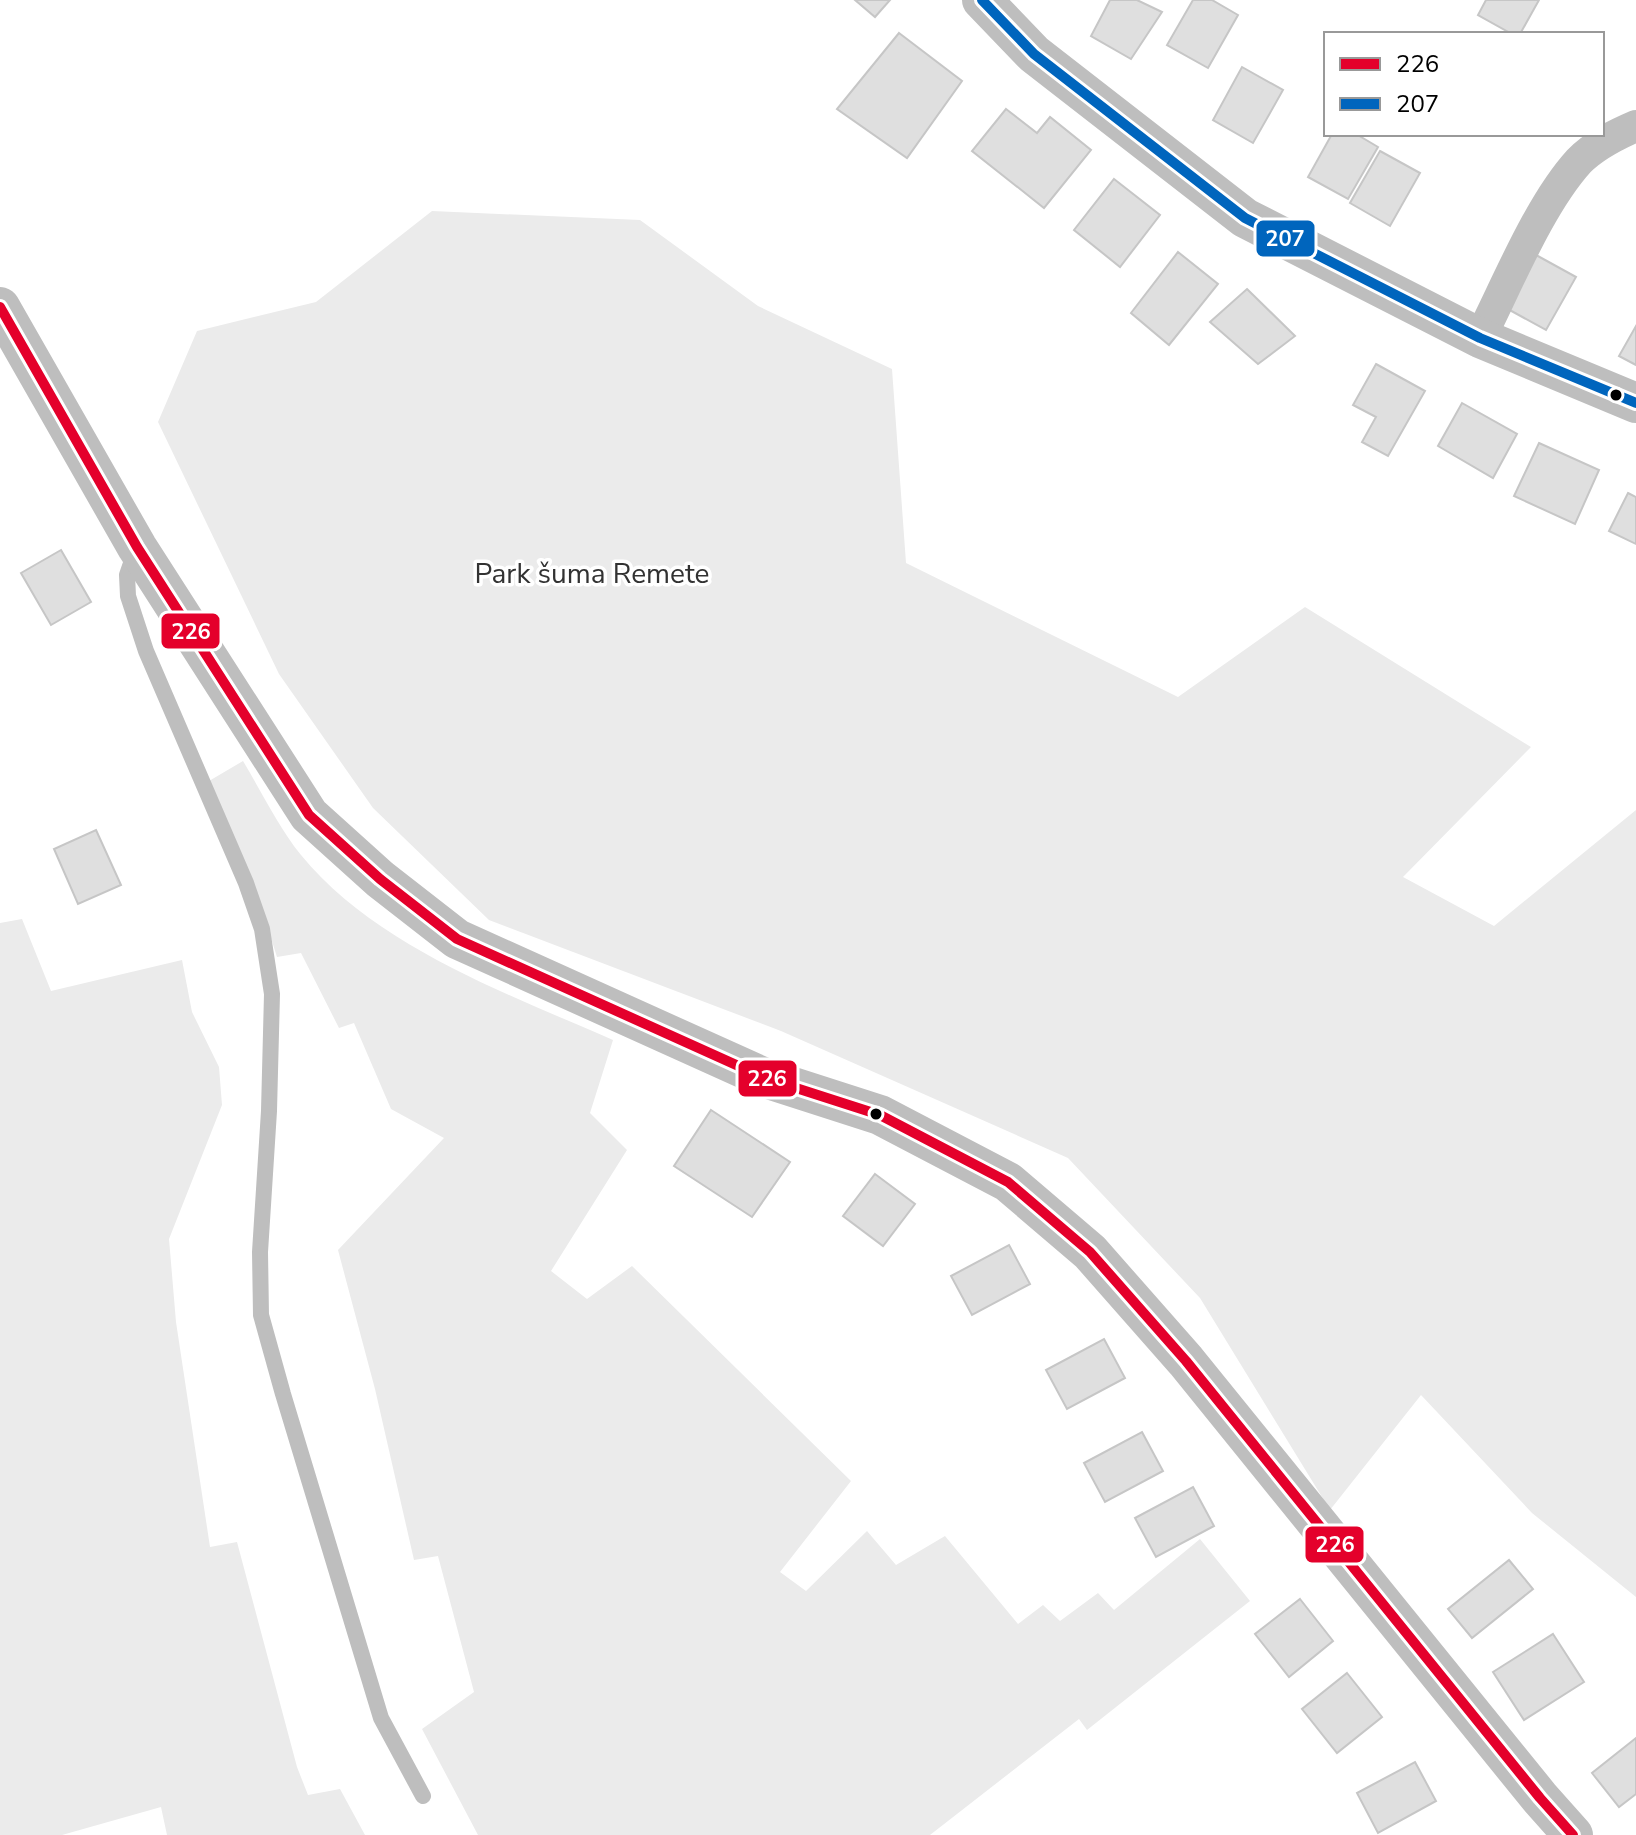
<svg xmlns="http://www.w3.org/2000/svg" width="1636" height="1835" font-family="'Nunito Sans',sans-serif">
<rect width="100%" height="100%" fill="#fff"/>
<!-- green -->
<g fill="#ebebeb">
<path d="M432,211L640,220L758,306L892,369L906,563L1178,697L1305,607L1531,747L1403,877L1494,926L1636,810V1597L1532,1513L1421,1395L1330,1510L1200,1298L1068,1158L781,1031L489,920L373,808L279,674L158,422L197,331L316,302Z"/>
<path d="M243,761C261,791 279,828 301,855C375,946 508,994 613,1040L590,1113L627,1150L551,1271L587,1299L632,1266L851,1481L780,1572L806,1591L867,1531L896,1565L945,1536L1018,1624L1043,1605L1060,1621L1098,1593L1114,1610L1200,1539L1250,1601L1087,1730L1079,1719L930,1835H478L422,1729L474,1692L438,1556L414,1560L375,1389L338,1250L444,1138L391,1109L354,1023L339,1028L301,953L277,957L253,881L209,781Z"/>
<path d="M22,919L51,991L182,960L192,1012L219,1067L222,1105L169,1239L176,1322L210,1547L237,1542L297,1767L308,1795L340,1789L365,1835H167L161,1807L62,1835H0V923Z"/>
</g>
<!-- building -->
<g fill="#dfdfdf" stroke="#c6c6c6" stroke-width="2">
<path d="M855,0H890L875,17Z"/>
<path d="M1110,0H1137L1162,12L1131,59L1091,36Z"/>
<path d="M1193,0H1212L1238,15L1208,68L1167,45Z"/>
<path d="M1486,0H1539L1520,34H1512L1478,15Z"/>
<path d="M899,33L962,81L907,158L837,109Z"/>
<path d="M1242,67L1283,90L1253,143L1213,120Z"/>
<path d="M1006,109L1037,133L1050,117L1091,150L1044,208L972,151Z"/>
<path d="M1332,134H1356L1378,147L1348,199L1308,177Z"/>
<path d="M1380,151L1420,173L1390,226L1350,203Z"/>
<path d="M1114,179L1160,215L1120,267L1074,230Z"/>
<path d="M1178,252L1218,284L1169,345L1131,313Z"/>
<path d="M1536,255L1576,277L1546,330L1506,308Z"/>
<path d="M1247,289L1295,336L1258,364L1210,322Z"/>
<path d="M1636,326V365L1619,356Z"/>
<path d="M1376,364L1425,391L1388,456L1362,442L1376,417L1353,405Z"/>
<path d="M1462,403L1517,434L1493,478L1438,446Z"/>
<path d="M1539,443L1599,470L1575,524L1514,496Z"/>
<path d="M1628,493L1636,497V544L1609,531Z"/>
<path d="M61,550L91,602L51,625L21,573Z"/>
<path d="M96,830L121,885L78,904L54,849Z"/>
<path d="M711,1110L790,1162L752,1217L674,1166Z"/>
<path d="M875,1174L915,1204L883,1246L843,1216Z"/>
<path d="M1009,1245L1030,1284L972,1315L951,1276Z"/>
<path d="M1104,1339L1125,1378L1067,1409L1046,1370Z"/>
<path d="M1142,1432L1163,1471L1105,1502L1084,1463Z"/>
<path d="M1193,1487L1214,1526L1156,1557L1135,1518Z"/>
<path d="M1509,1560L1533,1589L1472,1638L1448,1609Z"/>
<path d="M1300,1599L1333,1641L1289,1677L1255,1634Z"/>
<path d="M1553,1634L1584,1682L1524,1720L1493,1672Z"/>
<path d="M1347,1673L1382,1717L1337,1753L1302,1709Z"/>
<path d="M1636,1738V1794L1619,1807L1592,1773Z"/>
<path d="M1415,1762L1436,1801L1378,1833L1357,1793Z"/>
</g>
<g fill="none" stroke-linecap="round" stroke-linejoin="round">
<!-- service -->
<path stroke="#bebebe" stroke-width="16" d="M135,552L127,575L128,596L146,651L246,883L262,929L272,994L269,1111L260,1252L261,1315L283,1394L381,1718L423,1796"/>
<!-- minor -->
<path stroke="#bebebe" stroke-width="32" d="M1480,338C1507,285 1539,205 1579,161C1595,145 1615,135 1636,126"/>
<!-- tertiary -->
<g stroke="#bebebe" stroke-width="40">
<path d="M982,0L1034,54L1245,218L1480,338L1636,403"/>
<path d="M0,307L137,547L309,815L380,879L457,939L765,1078L880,1115L1008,1182L1090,1252L1186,1361L1540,1798L1573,1835"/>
</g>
<defs>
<path id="bus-1" d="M0,307L137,547L309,815L380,879L457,939L765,1078L880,1115L1008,1182L1090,1252L1186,1361L1540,1798L1573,1835"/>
<path id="bus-2" d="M982,0L1034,54L1245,218L1480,338L1636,403"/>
</defs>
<!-- bus-1 casing -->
<use href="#bus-1" stroke="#fff" stroke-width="16"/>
<!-- bus-2 casing -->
<use href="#bus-2" stroke="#fff" stroke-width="16"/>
<!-- bus-1 -->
<use href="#bus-1" stroke="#e4002b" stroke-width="10"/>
<!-- bus-2 -->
<use href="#bus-2" stroke="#0065bd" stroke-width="10"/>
</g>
<!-- markers -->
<g fill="#000" stroke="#fff" stroke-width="3">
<circle cx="1616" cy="395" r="7"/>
<circle cx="876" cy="1114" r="7"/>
</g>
<g text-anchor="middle" stroke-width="7" stroke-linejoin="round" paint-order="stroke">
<!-- park labels -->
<g font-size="28" fill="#323232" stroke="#fff">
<text x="592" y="583">Park šuma Remete</text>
</g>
</g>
<g stroke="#fff" stroke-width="3">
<rect x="1255" y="219" width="61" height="39" rx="8" fill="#0065bd"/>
<rect x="160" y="612" width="61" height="38" rx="8" fill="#e4002b"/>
<rect x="737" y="1059" width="61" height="39" rx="8" fill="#e4002b"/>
<rect x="1304" y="1525" width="61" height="39" rx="8" fill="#e4002b"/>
</g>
<g font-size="22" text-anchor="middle" font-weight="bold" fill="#fff">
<text x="1285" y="246">207</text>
<text x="191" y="639">226</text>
<text x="767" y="1086">226</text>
<text x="1335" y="1552">226</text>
</g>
<!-- legend -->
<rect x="1324" y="32" width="280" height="104" fill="#ffffff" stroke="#999999" stroke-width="2"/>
<rect x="1340" y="58" width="40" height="12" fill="#e4002b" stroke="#999999" stroke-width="2"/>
<text x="1396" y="72" font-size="24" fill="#000000">226</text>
<rect x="1340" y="98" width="40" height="12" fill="#0065bd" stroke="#999999" stroke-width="2"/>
<text x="1396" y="112" font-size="24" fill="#000000">207</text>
</svg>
